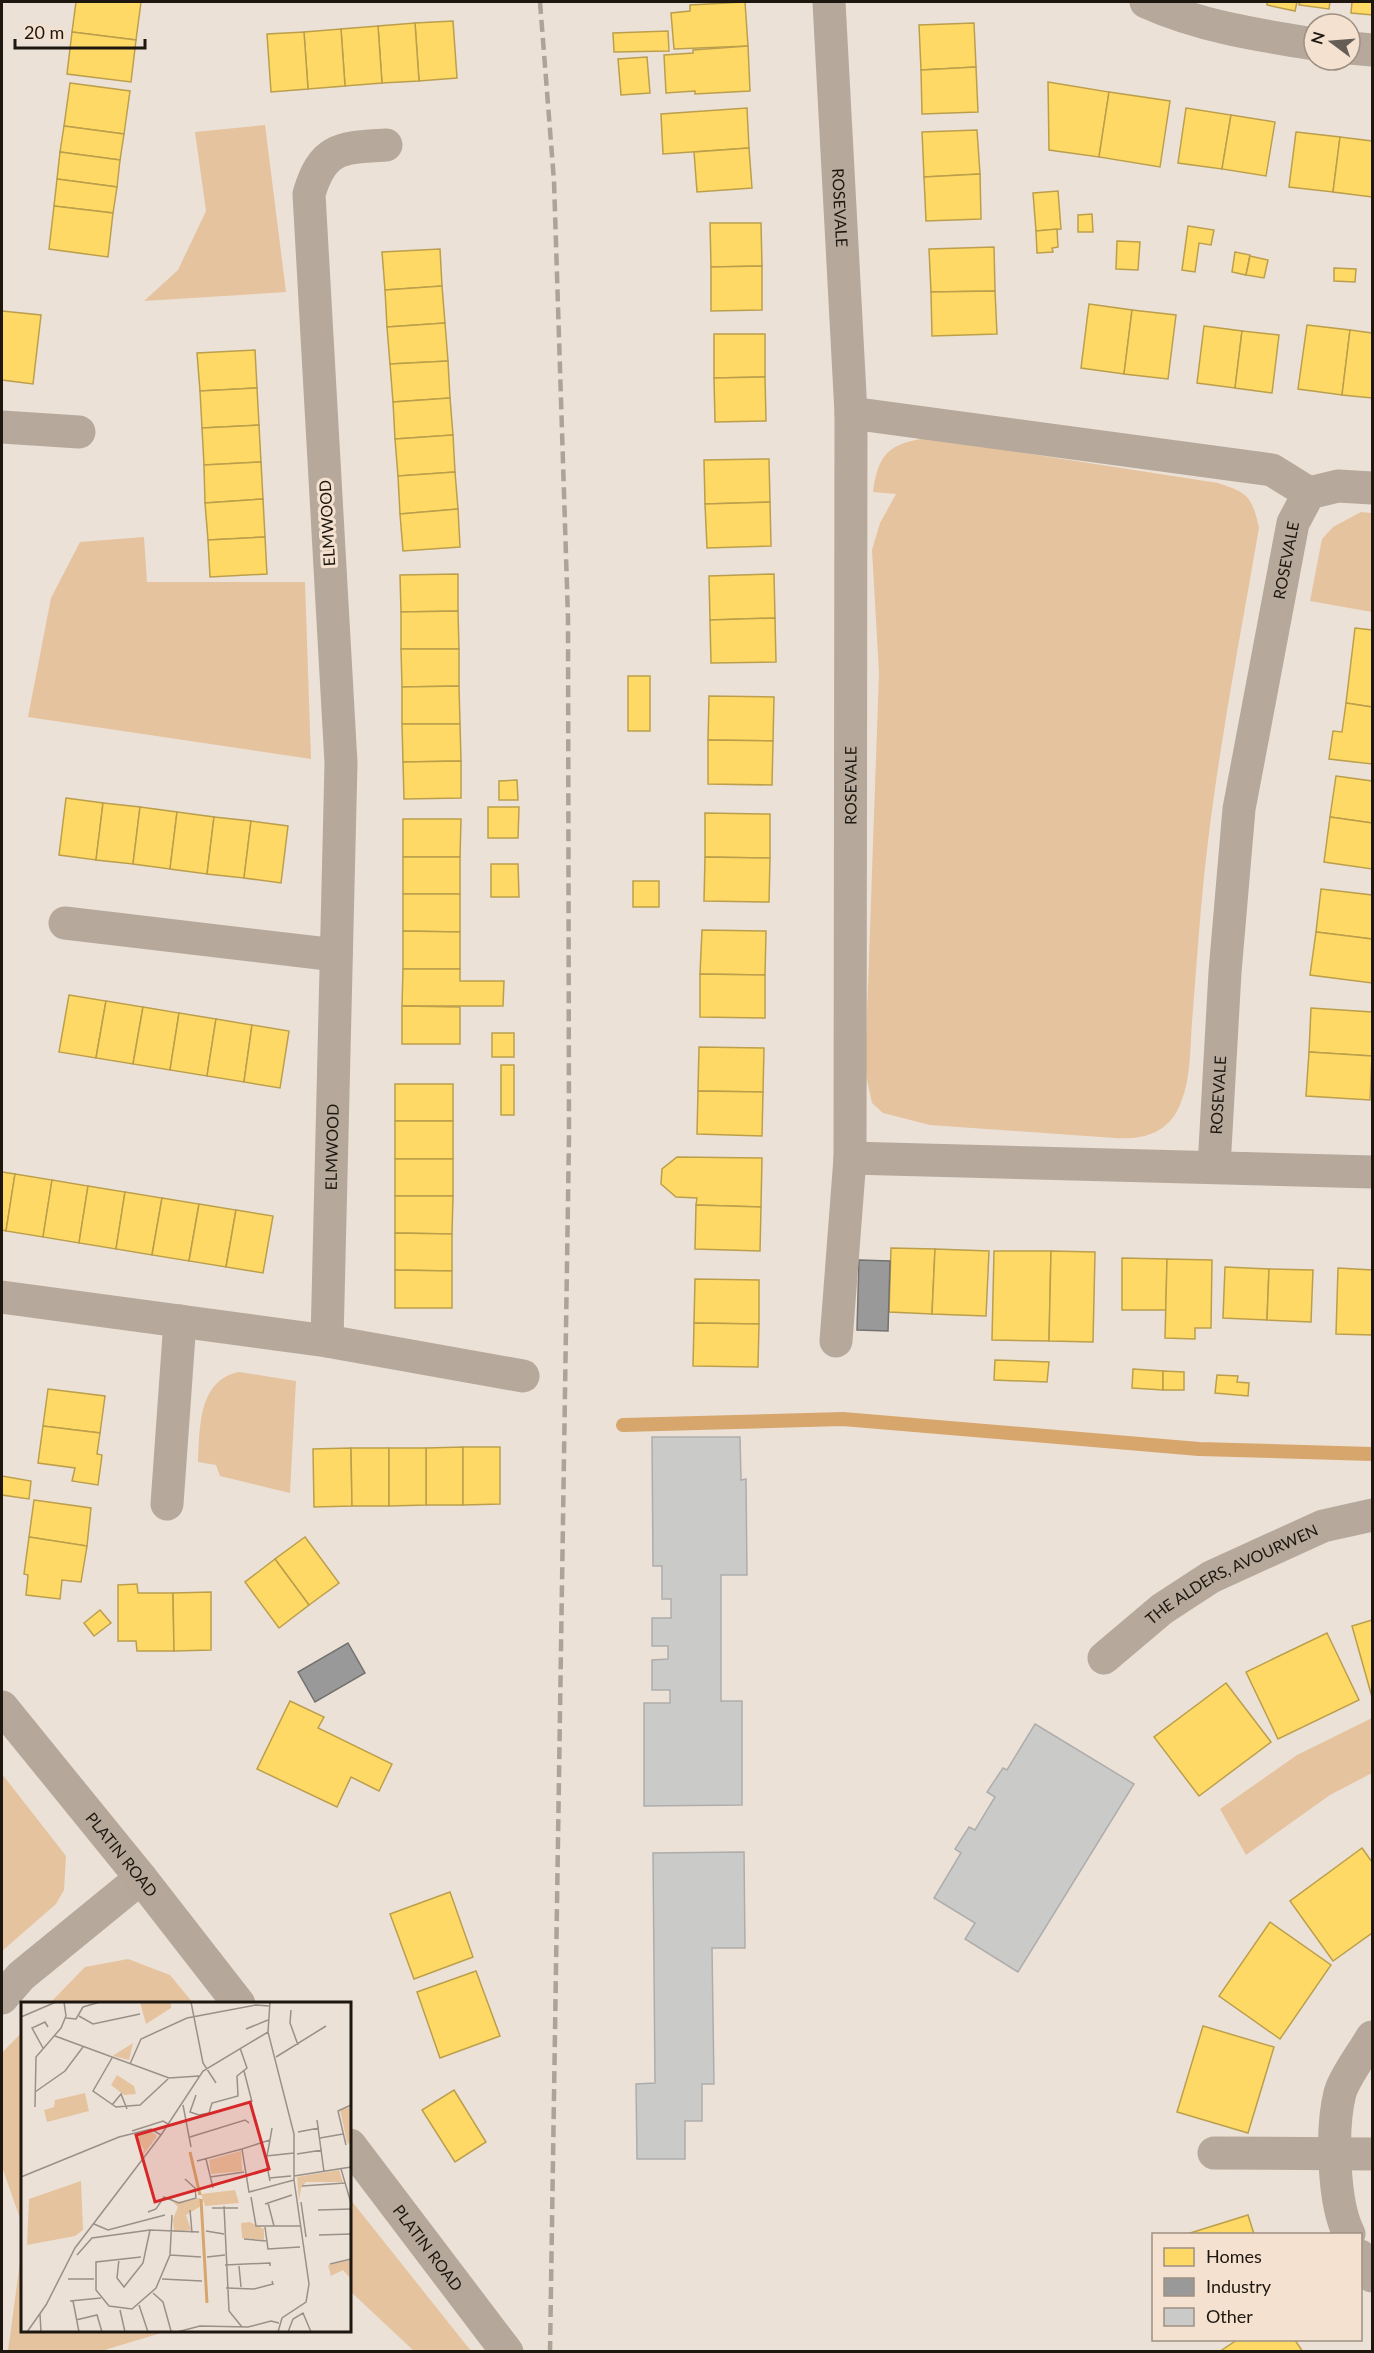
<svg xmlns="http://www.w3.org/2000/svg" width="1374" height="2353" font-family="Lato,sans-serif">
<rect width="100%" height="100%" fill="#ece1d7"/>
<!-- green -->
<g fill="#e5c39e">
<path d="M265,125L286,292L144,301L178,270L206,211L195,132Z"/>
<path d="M928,438L1218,483C1248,493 1252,496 1259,528C1239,644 1216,760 1204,877C1199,925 1196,974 1192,1022C1190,1050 1191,1081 1179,1107C1167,1134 1141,1140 1115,1138L930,1125L883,1113L872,1103L865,1071L879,673L872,550L880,523L896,494L873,492C878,453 890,443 928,438Z"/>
<path d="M1361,512L1372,513V612L1310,601L1322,539L1333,527Z"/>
<path d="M144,537L147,582H305L311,759L28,717L51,598L80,542Z"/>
<path d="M239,1372L296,1381L290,1493L220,1476L216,1465L198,1462C200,1428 198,1380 239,1372Z"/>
<path d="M1372,1718V1773L1330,1795L1246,1855L1220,1809L1297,1755Z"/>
<path d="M2,1774L66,1856L64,1890L56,1904L2,1951Z"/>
<path d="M128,1959L170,1975L193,2003H50L85,1967Z"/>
<path d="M22,2032V2224L2,2167V2053Z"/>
<path d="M350,2199L471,2351H414L350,2291Z"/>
<path d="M22,2247V2330L168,2331L101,2351H8Z"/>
</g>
<!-- homes -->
<g fill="#ffd966" stroke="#bb9f4c" stroke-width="1.5">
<path d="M76,2H141L136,40L72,32Z"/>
<path d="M745,2L748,46L674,49L671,13L690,11V5Z"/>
<path d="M1267,2H1297L1295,11L1267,5Z"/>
<path d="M1300,2H1330L1329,9L1299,5Z"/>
<path d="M1352,2H1372V15L1351,13Z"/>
<path d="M453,21L457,78L419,81L415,23Z"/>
<path d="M415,23L419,81L382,83L378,26Z"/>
<path d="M974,23L976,67L921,70L919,25Z"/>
<path d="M378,26L382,83L345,86L341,29Z"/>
<path d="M341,29L345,86L308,89L304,32Z"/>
<path d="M668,31L669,51L614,52L613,33Z"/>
<path d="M72,32L136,40L131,82L67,74Z"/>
<path d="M304,32L308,89L271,92L267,34Z"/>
<path d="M748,46L750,91L695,94V91L666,93L664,55L693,53V50Z"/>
<path d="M647,57L650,93L621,95L618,59Z"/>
<path d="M976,67L978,112L922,114L921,70Z"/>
<path d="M1048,82L1109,92L1099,157L1049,150Z"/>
<path d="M70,83L130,91L124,134L64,126Z"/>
<path d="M1109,92L1170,101L1160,167L1099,157Z"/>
<path d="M747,108L749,148L663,154L661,114Z"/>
<path d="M1186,108L1231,115L1222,169L1178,163Z"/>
<path d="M1231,115L1275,122L1266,176L1222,169Z"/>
<path d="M64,126L124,134L120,160L60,152Z"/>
<path d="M977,130L980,174L924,177L922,132Z"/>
<path d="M1296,132L1340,137L1333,192L1289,187Z"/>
<path d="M1340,137L1372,141V197L1333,192Z"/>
<path d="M749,148L752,188L697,192L694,152Z"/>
<path d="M60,152L120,160L117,187L57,179Z"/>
<path d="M980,174L981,219L926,221L924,177Z"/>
<path d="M57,179L117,187L113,213L54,206Z"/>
<path d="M1058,191L1061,229L1036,231L1033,193Z"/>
<path d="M54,206L113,213L108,257L49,249Z"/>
<path d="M1092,214L1093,232H1078V215Z"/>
<path d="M710,223H761L762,266L711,267Z"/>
<path d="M1188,226L1214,230L1211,245L1199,243L1195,272L1182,270Z"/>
<path d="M1057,229L1058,247L1052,248L1053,252L1037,253L1036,231Z"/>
<path d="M1117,241L1140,242L1138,270L1116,269Z"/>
<path d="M994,247L995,291L931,292L929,249Z"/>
<path d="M440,249L442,286L385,290L382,252Z"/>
<path d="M1235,252L1250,255L1246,275L1232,272Z"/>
<path d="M1250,256L1268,260L1264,278L1246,275Z"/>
<path d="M762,266V310L711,311V267Z"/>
<path d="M1334,268L1356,269L1355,282L1334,281Z"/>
<path d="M442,286L445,323L387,327L385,290Z"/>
<path d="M995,291L997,334L932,336L931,292Z"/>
<path d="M1089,304L1132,310L1124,374L1081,368Z"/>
<path d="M1132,310L1176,315L1168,379L1124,374Z"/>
<path d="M2,311L41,315L33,384L2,380Z"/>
<path d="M445,323L448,361L390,364L387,327Z"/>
<path d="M1307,325L1350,330L1342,395L1298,389Z"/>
<path d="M1204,326L1242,331L1235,388L1197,383Z"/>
<path d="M1350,330L1372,333V398L1342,395Z"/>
<path d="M1242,331L1279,335L1272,393L1235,388Z"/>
<path d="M714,334H765V377L714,378Z"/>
<path d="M255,350L257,388L200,391L197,353Z"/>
<path d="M448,361L450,398L393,402L390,364Z"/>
<path d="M765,377L766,421L715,422L714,378Z"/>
<path d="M257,388L259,425L202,428L200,391Z"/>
<path d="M450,398L453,435L395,439L393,402Z"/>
<path d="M259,425L261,462L204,465L202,428Z"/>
<path d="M453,435L455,472L398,476L395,439Z"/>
<path d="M769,459L770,502L705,504L704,460Z"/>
<path d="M261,462L263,499L205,503L204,465Z"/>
<path d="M455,472L458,509L400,514L398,476Z"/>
<path d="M263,499L265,537L208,540L205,503Z"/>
<path d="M770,502L771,546L707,548L705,504Z"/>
<path d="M458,509L460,547L403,551L400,514Z"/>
<path d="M265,537L267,574L210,577L208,540Z"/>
<path d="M458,574V611L401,612L400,575Z"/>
<path d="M774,574L775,618L710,620L709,576Z"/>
<path d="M458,611L459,649H401V612Z"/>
<path d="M775,618L776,662L711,663L710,620Z"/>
<path d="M1355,628L1372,630V707L1346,703Z"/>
<path d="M401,649H459V686L402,687Z"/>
<rect x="628" y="676" width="22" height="55"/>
<path d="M459,686L460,724H402V687Z"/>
<path d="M709,696L774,697L773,741L708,740Z"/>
<path d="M1346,703L1372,707V764L1329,759L1333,731L1342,732Z"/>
<path d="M402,724H460L461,761L403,762Z"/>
<path d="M708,740L773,741L772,785L708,784Z"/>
<path d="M461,761V798L404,799L403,762Z"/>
<path d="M1336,776L1372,781V823L1330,817Z"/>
<path d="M517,780L518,800H499V781Z"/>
<path d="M66,798L103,803L96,860L59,855Z"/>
<path d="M103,803L140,807L133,864L96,860Z"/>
<path d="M140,807L177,812L170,869L133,864Z"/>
<path d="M488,807H519L518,838H488Z"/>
<path d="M177,812L214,817L207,874L170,869Z"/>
<path d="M705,813L770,814V858L705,857Z"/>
<path d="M214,817L251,821L244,878L207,874Z"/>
<path d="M1330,817L1372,823V869L1324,862Z"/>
<path d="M403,819H461L460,857H403Z"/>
<path d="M251,821L288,826L281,883L244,878Z"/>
<rect x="403" y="857" width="57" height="37"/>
<path d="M705,857L770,858L769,902L704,901Z"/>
<path d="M491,864H518L519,897H491Z"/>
<rect x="633" y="881" width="26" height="26"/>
<path d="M1321,889L1372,895V939L1316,932Z"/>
<path d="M403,894H460V932L403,931Z"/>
<path d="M702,930L766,931L765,975L700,974Z"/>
<path d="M403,931L460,932V969H403Z"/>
<path d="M1316,932L1372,939V983L1310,975Z"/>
<path d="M403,969H460V981H504L503,1006H402Z"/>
<path d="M700,974L765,975V1018L700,1017Z"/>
<path d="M69,995L106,1001L96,1058L59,1052Z"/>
<path d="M106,1001L143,1007L133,1064L96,1058Z"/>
<path d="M402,1006L460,1007V1044H402Z"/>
<path d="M143,1007L179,1013L170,1070L133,1064Z"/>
<path d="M1311,1008L1372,1012V1056L1309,1052Z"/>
<path d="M179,1013L216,1019L207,1076L170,1070Z"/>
<path d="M216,1019L252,1025L244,1082L207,1076Z"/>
<path d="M252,1025L289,1031L280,1088L244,1082Z"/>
<rect x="492" y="1033" width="22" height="24"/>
<path d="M699,1047L764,1048L763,1092L698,1091Z"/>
<path d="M1309,1052L1372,1056L1370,1100L1306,1096Z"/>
<rect x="501" y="1065" width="13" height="50"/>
<rect x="395" y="1084" width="58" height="37"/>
<path d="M698,1091L763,1092L762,1136L697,1134Z"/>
<rect x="395" y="1121" width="58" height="38"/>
<path d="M677,1157L762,1158L761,1207L696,1205L697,1198L676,1197L661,1184L662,1169Z"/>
<rect x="395" y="1159" width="58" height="37"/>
<path d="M2,1172L15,1174L6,1231L2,1230Z"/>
<path d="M15,1174L52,1180L43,1237L6,1231Z"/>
<path d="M52,1180L88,1186L79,1243L43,1237Z"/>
<path d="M88,1186L125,1192L116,1249L79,1243Z"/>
<path d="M125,1192L162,1198L152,1255L116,1249Z"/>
<path d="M395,1196H453L452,1234L395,1233Z"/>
<path d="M162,1198L199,1204L189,1261L152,1255Z"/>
<path d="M199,1204L236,1210L226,1267L189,1261Z"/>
<path d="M696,1205L761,1207L760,1251L695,1249Z"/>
<path d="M236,1210L273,1216L263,1273L226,1267Z"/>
<path d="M395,1233L452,1234V1271L395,1270Z"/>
<path d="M891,1248L935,1249L932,1314L889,1312Z"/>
<path d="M935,1249L989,1251L986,1316L932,1314Z"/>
<path d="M994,1251H1051L1049,1341L992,1340Z"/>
<path d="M1051,1251L1095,1252L1093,1342L1049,1341Z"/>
<path d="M1122,1258L1167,1259L1166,1310H1122Z"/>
<path d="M1167,1259L1212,1260L1211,1328H1195V1339L1165,1338Z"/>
<path d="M1225,1267L1269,1269L1267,1320L1223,1318Z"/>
<path d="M1338,1268L1372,1270V1335L1336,1334Z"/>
<path d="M1269,1269L1313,1270L1311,1322L1267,1320Z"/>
<path d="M395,1270L452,1271V1308H395Z"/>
<path d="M695,1279L759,1280V1324L694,1323Z"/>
<path d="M694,1323L759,1324L758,1367L693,1366Z"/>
<path d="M995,1360L1049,1362L1047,1382L994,1380Z"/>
<path d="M1133,1369L1163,1371V1390L1132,1388Z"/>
<path d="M1163,1371L1184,1372V1390H1163Z"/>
<path d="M1217,1375L1238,1376L1237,1382L1249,1383L1248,1396L1215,1393Z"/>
<path d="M48,1389L105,1396L100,1433L43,1426Z"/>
<path d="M43,1426L100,1433L97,1454L102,1455L98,1485L72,1481L75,1468L38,1463Z"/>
<path d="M463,1447V1505H426V1448Z"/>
<path d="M463,1447H500V1504L463,1505Z"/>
<path d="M351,1448L352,1506L314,1507L313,1449Z"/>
<path d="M351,1448H389V1506H352Z"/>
<path d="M389,1448H426V1505L389,1506Z"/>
<path d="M2,1476L31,1481L29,1499L2,1495Z"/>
<path d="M34,1500L91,1508L87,1546L29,1537Z"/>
<path d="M29,1537L87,1546L81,1582L62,1580L60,1599L26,1595L28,1575L24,1574Z"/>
<path d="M305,1537L339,1583L309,1605L275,1559Z"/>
<path d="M275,1559L309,1605L279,1628L245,1582Z"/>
<path d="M137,1584L138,1593H173L174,1651H137L136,1641H118V1585Z"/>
<path d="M211,1592V1650L174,1651L173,1593Z"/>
<path d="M100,1610L111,1623L94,1636L84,1623Z"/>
<path d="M1372,1620V1697L1352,1626Z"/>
<path d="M1327,1633L1359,1700L1278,1739L1246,1672Z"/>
<path d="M1226,1683L1271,1742L1199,1796L1154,1737Z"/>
<path d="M290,1701L324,1717L318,1728L392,1764L379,1791L351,1777L337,1807L257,1769Z"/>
<path d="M1362,1848L1372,1862V1933L1333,1961L1290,1901Z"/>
<path d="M450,1892L473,1957L414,1979L390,1914Z"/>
<path d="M1270,1922L1331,1965L1280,2039L1219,1996Z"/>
<path d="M476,1971L500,2036L440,2058L417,1992Z"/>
<path d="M1203,2026L1274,2047L1248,2133L1177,2112Z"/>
<path d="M454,2090L486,2142L455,2162L422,2110Z"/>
<path d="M1248,2215L1254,2234H1187Z"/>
<path d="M1237,2340H1295L1303,2352H1219Z"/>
</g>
<!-- industry -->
<g fill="#999" stroke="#747270" stroke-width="1.5">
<path d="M859,1260L890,1261L888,1331L857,1330Z"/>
<path d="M348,1643L365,1673L315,1702L298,1672Z"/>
</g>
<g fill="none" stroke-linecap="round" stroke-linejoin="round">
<!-- stream -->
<path stroke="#d6a66d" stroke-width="14" d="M623,1425L843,1419L1199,1449L1372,1454"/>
</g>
<!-- building -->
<g fill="#cacac8" stroke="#aeadac" stroke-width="1.5">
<path d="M652,1437H740L741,1480L746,1479L747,1575H721V1701H742V1805L644,1806V1703H670V1690H652V1660L668,1659V1646H652V1618H671V1599H662V1566H653Z"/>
<path d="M1035,1724L1134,1784L1018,1972L965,1939L975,1923L934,1898L961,1853L955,1849L969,1827L975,1830L995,1797L987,1792L1003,1768L1007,1770Z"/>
<path d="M744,1852L745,1948H712L714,2084H702V2121H685V2159H637L636,2084L655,2083L653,1853Z"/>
</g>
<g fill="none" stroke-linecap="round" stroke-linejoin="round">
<!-- minor -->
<g stroke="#b6a99b" stroke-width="33">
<path id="s1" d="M829,2L851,413L1272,470L1309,493"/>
<path d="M1146,2C1199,26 1257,35 1314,44"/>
<path d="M1350,48L1372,50"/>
<path d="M2,427L79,432"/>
<path d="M65,923L336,955"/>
<path d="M850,1158L1372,1172"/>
<path id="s2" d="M1214,1167L1225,972L1239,809L1293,523L1309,493L1338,486L1372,488"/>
<path d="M2,1297L327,1341L523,1376"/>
<path id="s3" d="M327,1341L341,763L309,194C323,146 342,148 386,145"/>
<path id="s4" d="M836,1341L850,1158L851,413"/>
<path d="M167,1504L180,1321"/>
<path id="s5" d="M1104,1658L1162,1609L1211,1577L1323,1526L1372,1515"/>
<path d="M1214,2153L1372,2154"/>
<path d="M1349,2234C1333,2203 1331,2128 1340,2093C1344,2078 1364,2051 1372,2037"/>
<path d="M1360,2256L1372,2276"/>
</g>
<!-- tertiary -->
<path stroke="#b6a99b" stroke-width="33" d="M2,1998L21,1976L141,1878"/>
<!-- secondary -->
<g stroke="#b5a89a" stroke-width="33">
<path id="s6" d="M2,1707L141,1878L239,2004"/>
<path id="s7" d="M350,2145L507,2352"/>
</g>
<!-- rail -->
<path stroke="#ada397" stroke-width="4.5" stroke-dasharray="12 6" stroke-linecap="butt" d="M540,2L554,181L568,618L569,1136L550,2352"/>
</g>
<g text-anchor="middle" stroke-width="6" stroke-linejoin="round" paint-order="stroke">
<!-- street labels -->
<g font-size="16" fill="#1d1710" stroke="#f4e1cf">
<text dy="6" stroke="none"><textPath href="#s1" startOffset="206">ROSEVALE</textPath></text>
<text transform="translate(327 523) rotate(-93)" y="6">ELMWOOD</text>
<text dy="6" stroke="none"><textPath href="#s2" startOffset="612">ROSEVALE</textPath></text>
<text dy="6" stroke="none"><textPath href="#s4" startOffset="556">ROSEVALE</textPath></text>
<text dy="6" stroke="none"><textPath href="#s2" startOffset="72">ROSEVALE</textPath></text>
<text dy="6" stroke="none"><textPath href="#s3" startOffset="194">ELMWOOD</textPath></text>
<text dy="6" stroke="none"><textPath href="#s5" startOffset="154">THE ALDERS, AVOURWEN</textPath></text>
<text dy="6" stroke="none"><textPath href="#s6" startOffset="190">PLATIN ROAD</textPath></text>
<text dy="6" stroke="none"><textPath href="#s7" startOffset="129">PLATIN ROAD</textPath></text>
</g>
</g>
<!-- overview -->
<g transform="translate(21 2002)">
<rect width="330" height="330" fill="#ece1d7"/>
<path d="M119,0H150V6L125,22ZM112,41L108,58L92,54L93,53ZM96,73L113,84L115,92L103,93L90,83ZM64,91L68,109L26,120L23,108L33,105L34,98ZM330,105V143L326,140L319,108ZM130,129L136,134L118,159L123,148L114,133ZM220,149L221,169L190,172L188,158ZM318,168L322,180H285L280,186L278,199L276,175ZM60,179L62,228L54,234L6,243L8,197ZM214,188L218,201L184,204L180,192ZM147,195L154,200L179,196L180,204L165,213L170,228L153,230L152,217L157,205ZM229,220L243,227V238L221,236L220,221ZM330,258V277L322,268L310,274L307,263Z" fill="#e5c39e"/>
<path fill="none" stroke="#d6a66d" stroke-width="3" d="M169,150L179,193M180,197L186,301"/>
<path fill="none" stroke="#999087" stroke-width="1.5" d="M170,0L182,61L195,81M249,0L247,30L273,132V178L288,282L285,300L261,316L257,330M270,8L269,21L277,43M58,14L72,22L119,12M0,15L35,0M45,16L55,17L62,5L79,0M225,27L247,18M34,34L148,76L178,74M22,46L11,26L24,20L27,25M255,55L305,24M91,56L72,89L95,105L119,103L147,77M109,62L120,37L166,16L235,3L248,4M223,69L231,100M14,90L44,69L62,45M175,93L169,110L178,113L188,111L191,101L217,94L216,74L226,66L219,46M91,103L100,92L106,107M162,103L170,145M14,105L15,55L40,26L45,14L43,0M296,118L303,170M251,126L249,138L221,147L228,190L273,178M111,129L142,119L147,122M277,130L298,126M169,135L224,118L228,121M299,136L322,132M325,143L317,109L330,103M276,152L301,148M245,154L273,151M185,157L192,186M176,159L221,147M320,167L330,201M273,174L330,165M0,175L98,135L130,127L140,133M189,175L223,170M248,176L270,174M249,179L245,159L249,138M281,184L324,181M230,195L235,224H279M280,200L285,235M247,201L253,224M244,202L271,193M203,204L208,309L221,325M191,206H217M169,208L171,231M297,208L330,207M127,210L135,207L143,195L158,201L175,196L174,186L164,177M73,222L87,228L144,213M244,225L247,247L279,245M185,229L203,232M298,233L330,232M223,237L245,239M56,253L71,236L129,228M149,253L180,255M120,255L75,260V288L88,304L111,307L135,286L149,253L151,213M186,255L204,253M98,257L96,276L103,285L122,261L129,228L178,230M309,262L330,257M204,263L249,261V264M218,264L220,285M47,277H73M141,277L181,279M205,286L233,287L252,282L251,279M132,291L142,300L150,329M49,299L80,296M52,299L58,330M118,303L127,330M99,308L104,330M19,312L20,330M55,318L76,313L81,330M6,330L25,303L54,246L140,133L182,69L247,30M156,330L179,324L227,325L250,319L258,321M267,330L272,317L282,311L290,330"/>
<path fill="#d62828" fill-opacity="0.15" stroke="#d62828" stroke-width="3" d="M229,100L248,167L134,200L115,133Z"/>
<rect width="330" height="330" fill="none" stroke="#1d1710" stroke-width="3"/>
</g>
<!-- border -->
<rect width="1374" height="2353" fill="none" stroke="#1d1710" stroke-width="6"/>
<!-- legend -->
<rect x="1152" y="2233" width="210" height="108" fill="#f4e1cf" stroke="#9e9083" stroke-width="1.5"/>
<rect x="1164" y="2248" width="30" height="18" fill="#ffd966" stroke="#9e9083" stroke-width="1.5"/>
<text x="1206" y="2263" font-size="18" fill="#1d1710">Homes</text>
<rect x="1164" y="2278" width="30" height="18" fill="#999999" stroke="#9e9083" stroke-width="1.5"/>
<text x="1206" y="2293" font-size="18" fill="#1d1710">Industry</text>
<rect x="1164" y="2308" width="30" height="18" fill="#cacac8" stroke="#9e9083" stroke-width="1.5"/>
<text x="1206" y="2323" font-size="18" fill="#1d1710">Other</text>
<!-- north arrow -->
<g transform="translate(1332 42) rotate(286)"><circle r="28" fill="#f4e1cf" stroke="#9e9083" stroke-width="1.5"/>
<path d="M0-4.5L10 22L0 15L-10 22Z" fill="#655e56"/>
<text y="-9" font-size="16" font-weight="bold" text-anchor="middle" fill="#1d1710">N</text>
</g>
<!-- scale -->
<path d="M15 39v9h130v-9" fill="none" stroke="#1d1710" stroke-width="3"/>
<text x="24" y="39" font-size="18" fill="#1d1710" stroke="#f4e1cf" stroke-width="4.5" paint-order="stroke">20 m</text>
</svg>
